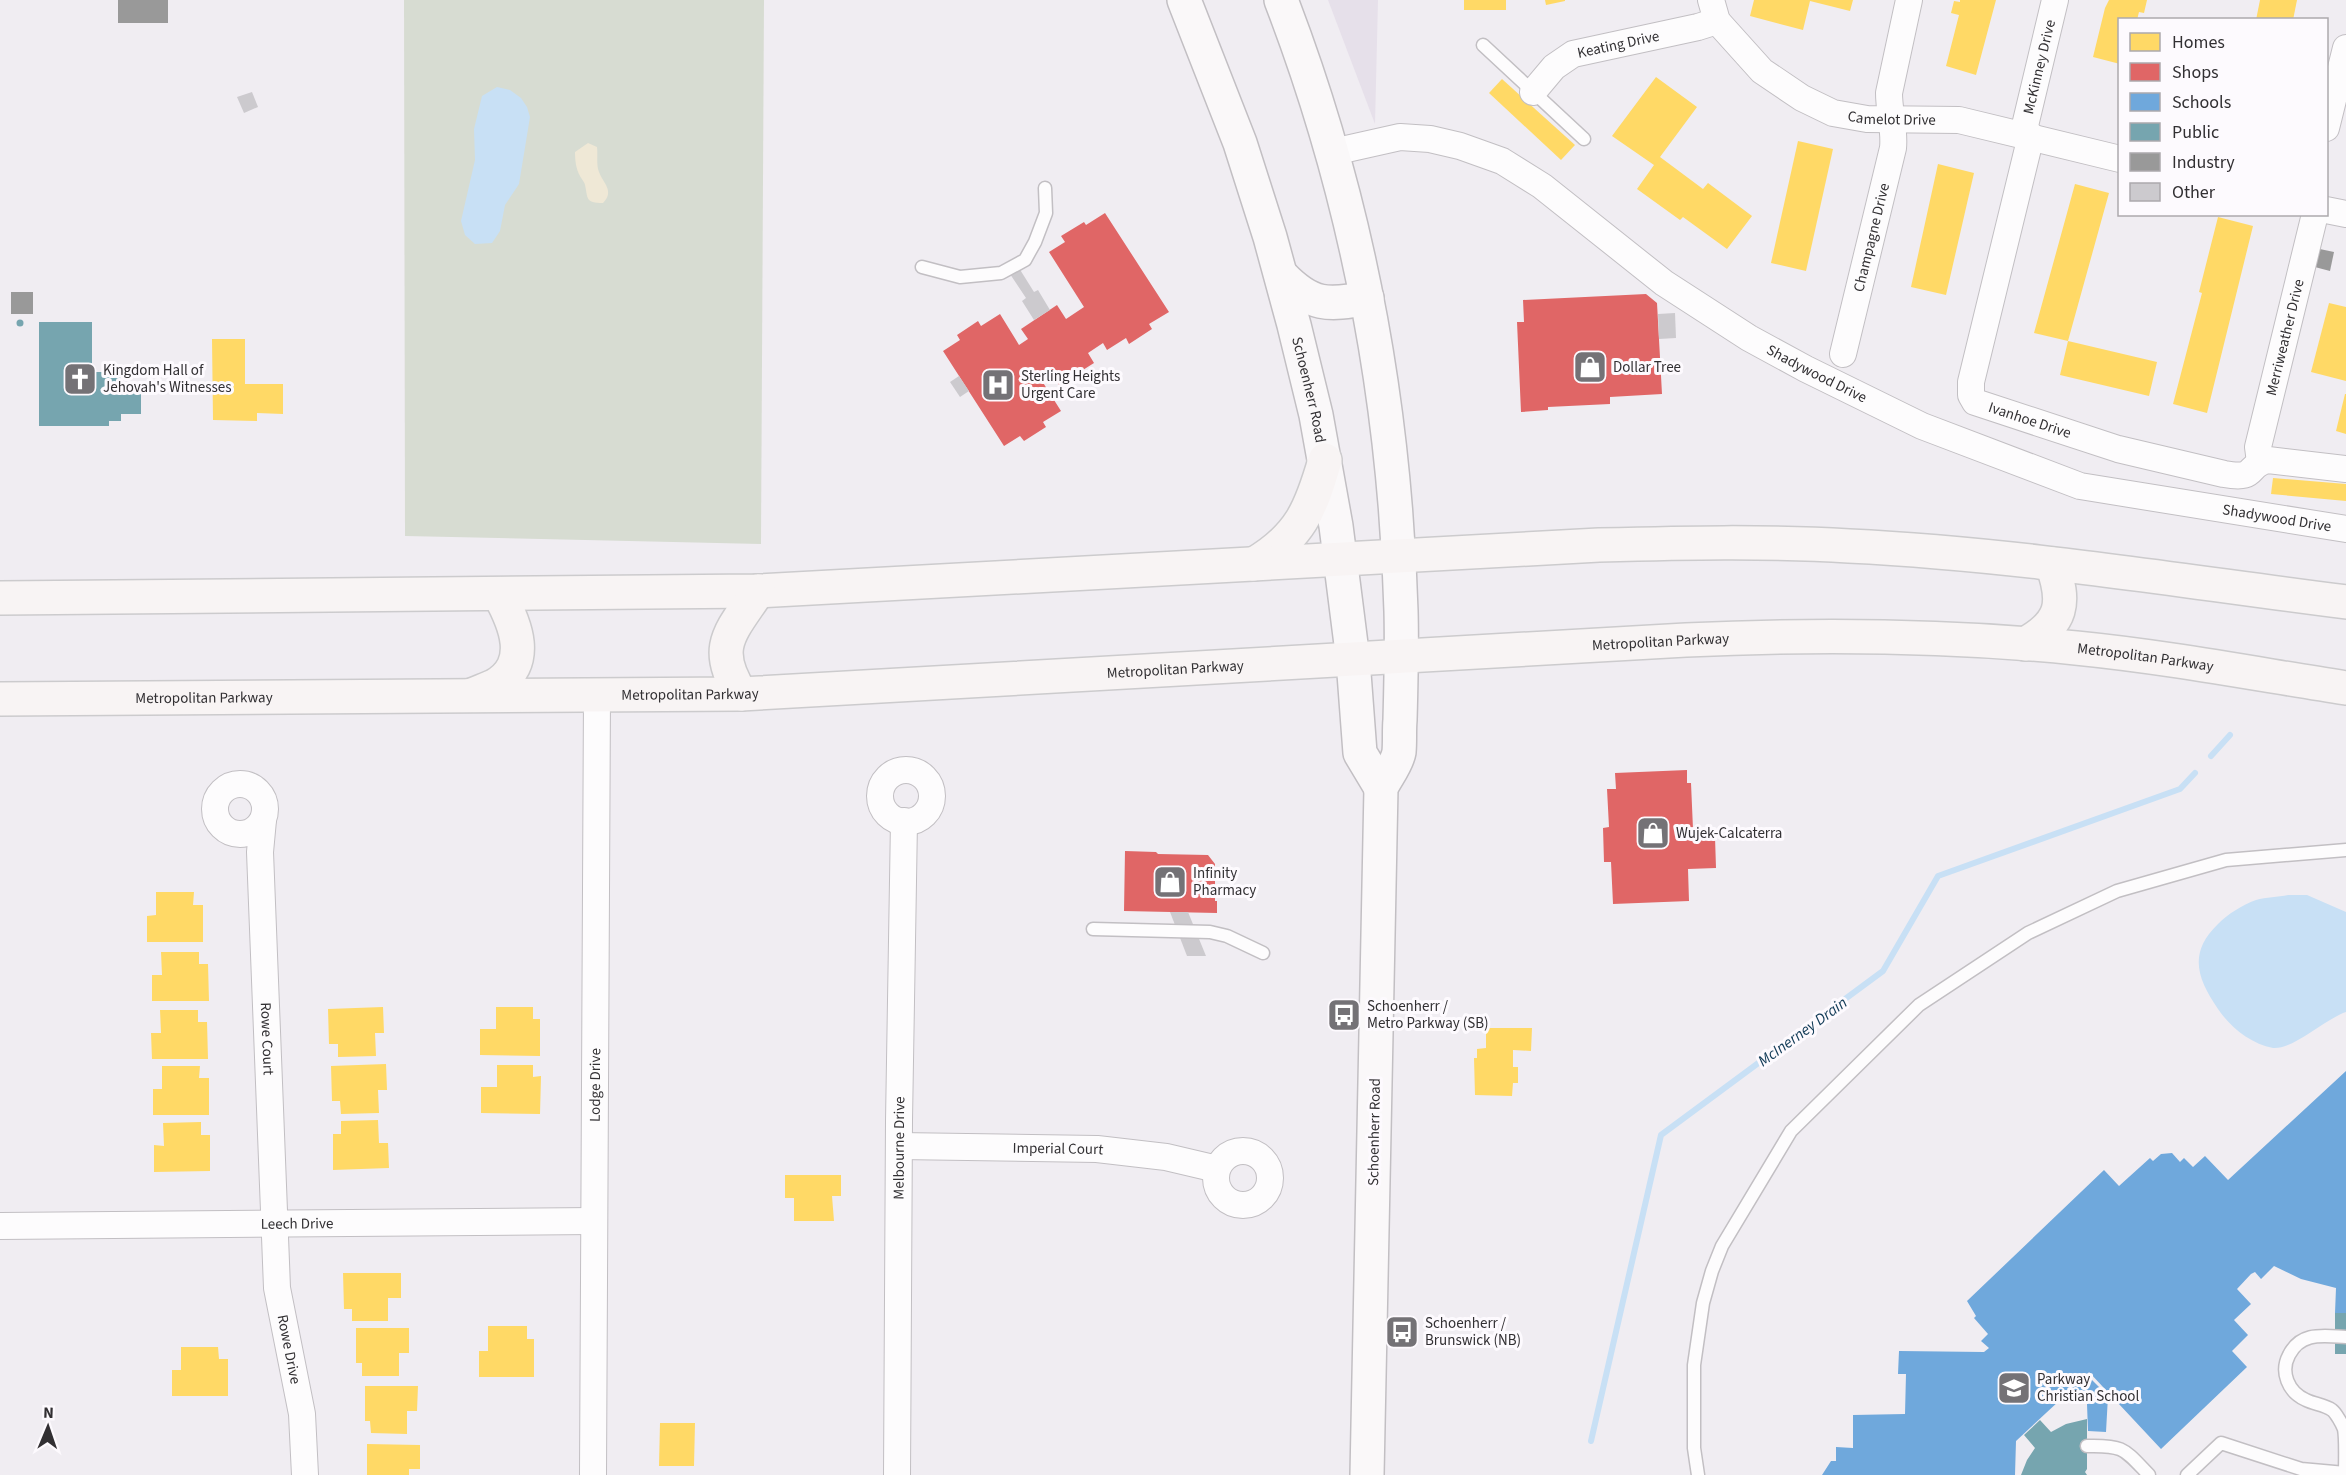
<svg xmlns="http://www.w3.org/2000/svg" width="2346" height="1475" font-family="'Source Sans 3',sans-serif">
<rect width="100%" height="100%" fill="#f0edf2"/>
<!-- built -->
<path fill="#e6e0ea" d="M1328,0H1378L1375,124Z"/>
<!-- green -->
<path fill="#d7dcd2" d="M404,0H764L761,544L405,536Z"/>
<!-- sand -->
<path fill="#efe8d6" d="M588,143L597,147C598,155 596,165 599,172C603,183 615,191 603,203C585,203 588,198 585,185C585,183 581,178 580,176C576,169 575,160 575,152Z"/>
<!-- water -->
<g fill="#c8e0f5">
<path d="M497,87L510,90L521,98L527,107L530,117L519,184L505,205L500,231L492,243L475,244L465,235L461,221L475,160L474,129L482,96Z"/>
<path d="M2288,895H2307L2346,912V1012C2325,1019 2293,1050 2273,1048C2251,1044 2230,1027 2218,1009C2197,978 2188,953 2218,924C2228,914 2242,905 2256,900C2266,897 2278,897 2288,895Z"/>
</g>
<!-- homes -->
<g fill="#ffd966">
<rect x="1464" y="0" width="42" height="10"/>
<path d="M1545,0H1565V1L1546,5Z"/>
<path d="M1754,0H1853L1850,11L1810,1L1803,30L1750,16Z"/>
<path d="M1960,0H1996L1976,75L1946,66L1959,15L1951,13L1954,1L1960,2Z"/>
<path d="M2109,0H2147L2144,13L2139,12L2137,20H2120V64L2093,57L2105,8Z"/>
<path d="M2260,0H2297L2293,20H2256Z"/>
<path d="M1656,77L1697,107L1660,157L1703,189L1708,183L1752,216L1727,249L1683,217L1680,220L1637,189L1654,165L1612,136Z"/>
<path d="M1502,79L1575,145L1561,160L1489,93Z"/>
<path d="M1798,141L1833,149L1806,271L1771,263Z"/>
<path d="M1938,164L1974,173L1946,295L1911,287Z"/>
<path d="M2075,184L2109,193L2068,341L2157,362L2149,396L2060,375L2068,341L2034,333Z"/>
<path d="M2218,217L2253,226L2207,413L2173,404L2202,293L2199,292Z"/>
<path d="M2329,303L2346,307V381L2311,372Z"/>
<path d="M212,339H245V384H283V414L257,413V421L213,420Z"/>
<path d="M2345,394H2346V434L2336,431Z"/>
<path d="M2273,478L2346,484V501L2271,494Z"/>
<path d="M156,892H194L193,905H203V942H147V916L156,915Z"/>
<path d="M161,952H199V964H208L209,1001H152V975H162Z"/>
<path d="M383,1007L384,1033H375L376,1056L338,1057V1044H329L328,1009Z"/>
<path d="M496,1007H533V1019H540V1056L480,1055V1029H496Z"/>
<path d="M160,1010H198V1022H207L208,1059H152L151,1033H161Z"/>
<path d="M1486,1028H1532L1531,1051L1513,1050V1067H1518V1083H1513L1512,1096L1475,1095L1474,1058H1477V1049L1486,1048Z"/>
<path d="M386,1064L387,1090H378L379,1113L341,1114L340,1101H332L331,1066Z"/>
<path d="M497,1065H533V1077L541,1076L540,1114L481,1113V1087H497Z"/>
<path d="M162,1066H200L199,1078H209V1115H153V1089H162Z"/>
<path d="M378,1120L379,1143H388L389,1168L333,1170V1134H341V1121Z"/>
<path d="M201,1122V1135H210V1171L154,1172V1145L164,1146L163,1123Z"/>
<path d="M785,1175H841V1196H832L834,1221H794V1198H785Z"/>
<path d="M343,1273H401V1298H388V1321H352V1309H344Z"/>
<path d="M488,1326H527V1339H534V1377H479V1351H488Z"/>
<path d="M356,1328H409V1353H399V1376H362V1363H356Z"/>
<path d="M181,1347H218L219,1359H228V1396H172V1370H181Z"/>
<path d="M365,1386H418L417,1411H407V1434L371,1433L370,1421H365Z"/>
<path d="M660,1423H695L694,1466H659Z"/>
<path d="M367,1444L420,1445V1469H409V1475H367Z"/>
</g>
<!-- shops -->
<g fill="#e06666">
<path d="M1105,213L1169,312L1149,324L1152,329L1129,344L1126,338L1107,350L1103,343L1088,353L1094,363L1059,385L1052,375L1042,381L1061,411L1043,422L1046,427L1024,441L1020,436L1004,446L943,351L960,340L957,335L978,321L981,326L1000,314L1019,345L1028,339L1021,329L1057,305L1066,319L1084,307L1049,252L1065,242L1061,236L1084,222L1086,225Z"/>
<path d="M1646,294L1657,303L1662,394L1610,397V404L1548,407V410L1521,412L1517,322H1524L1523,300Z"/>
<path d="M1687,770V783H1691L1693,829H1702V838L1715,837L1716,868L1688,869L1689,901L1613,904L1611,862H1604L1603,828L1609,827L1607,789H1616L1615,773Z"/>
<path d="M1125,851L1156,852L1158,854L1208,855L1215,864V901H1217V913L1124,911Z"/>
</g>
<!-- schools -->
<path fill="#6fa8dc" d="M2346,1071V1313H2335L2336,1288L2301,1279L2274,1266L2261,1279L2255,1272L2251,1274L2237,1289L2251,1304L2234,1320L2248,1335L2232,1351L2247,1367L2161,1449L2089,1372L2087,1375L2108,1396L2106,1432L2088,1431L2087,1404L2073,1388L2016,1441L2015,1475H1822L1831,1461H1836V1447L1853,1448V1415L1905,1414L1906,1374H1898L1899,1351L1984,1352L1989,1348L1981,1341L1988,1334L1974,1318L1976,1316L1967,1301L2104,1170L2119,1186L2150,1158L2153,1161L2161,1154L2172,1153L2180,1162L2184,1158L2193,1167L2205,1156L2228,1180Z"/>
<!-- public -->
<g fill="#76a5af">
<circle cx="20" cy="323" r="3.5"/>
<path d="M39,322H92V372H121V386H141V414H121V421H109V426H39Z"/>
<rect x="2335" y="1313" width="11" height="41"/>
<path d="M2087,1419V1469L2085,1472L2087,1475H2021L2027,1460L2035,1448L2024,1435L2040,1420L2051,1432L2066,1424Z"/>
</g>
<!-- industry -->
<g fill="#999">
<rect x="118" y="0" width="50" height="23"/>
<path d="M2315,248L2334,252L2330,271L2311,266Z"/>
<rect x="11" y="292" width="22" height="22"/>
</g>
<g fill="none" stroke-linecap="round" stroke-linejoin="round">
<!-- stream -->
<g stroke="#c8e0f5" stroke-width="6">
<path d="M2211,756L2230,735"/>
<path d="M1591,1441L1661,1135L1883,971L1938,876L2180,789L2195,773"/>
</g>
</g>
<!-- building -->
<g fill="#cccace">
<path d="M252,92L258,107L244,113L237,97Z"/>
<path d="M1019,268L1034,292L1038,290L1050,310L1034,320L1022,301L1026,298L1010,274Z"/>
<path d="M1675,313L1676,338L1659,339L1658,314Z"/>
<path d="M959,376L969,391L960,397L950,382Z"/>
<path d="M1170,912H1188L1206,956H1187Z"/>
</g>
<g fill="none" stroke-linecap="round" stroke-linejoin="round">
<defs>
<g id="lane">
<path d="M1483,45L1584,139"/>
<path d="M922,267L960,277L1001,273L1025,260L1035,242L1046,213L1045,188"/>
<path d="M1093,929L1210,932L1227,936L1263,953"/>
<path d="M2087,1446C2124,1445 2124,1449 2149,1475"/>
<path d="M1698,1475L1694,1448V1365L1703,1303L1712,1271L1722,1246L1791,1131L1919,1005L2028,933L2117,891L2226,860L2346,850"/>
<path d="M2187,1475L2221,1443L2301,1469L2346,1473"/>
<path d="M2345,1475C2345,1464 2346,1438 2344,1429C2342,1424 2336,1413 2332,1410C2325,1405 2314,1404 2306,1400C2288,1392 2280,1372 2289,1355C2301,1331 2324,1336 2346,1337"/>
</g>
<g id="street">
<path id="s1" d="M1711,0L1717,21L1762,71L1802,98L1833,113L1867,119L1959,120L2120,159"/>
<path id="s2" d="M1533,92L1554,67L1573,54L1698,27L1717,21"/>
<path d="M2326,128L2346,48"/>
<path id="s3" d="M2023,134L2055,0"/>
<path id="s4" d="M2031,136L1971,382V395L1975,402L2118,449L2224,474C2259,480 2244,466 2268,460L2346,469"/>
<path id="s5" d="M1333,152L1400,137L1430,139L1460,146L1502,161L1542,186L1664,283L1749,338L1806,369L1922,426L2080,486L2346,529"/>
<path d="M2326,210L2346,214"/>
<path id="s6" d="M1843,354L1893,148C1895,130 1889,112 1889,93L1909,0"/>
<path id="s7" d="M2260,462L2258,447L2315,214"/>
<circle cx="906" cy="796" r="26"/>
<circle cx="240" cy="809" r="25"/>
<path id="s8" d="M263,820L260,852L277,1288L302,1414L305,1475"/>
<path id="s9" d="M899,1146L1097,1149L1166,1157L1217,1169"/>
<circle cx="1243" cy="1178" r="27"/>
<path id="s10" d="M0,1226L594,1221"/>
<path id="s11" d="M593,1475L597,695"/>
<path id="s12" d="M897,1475L899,1121L904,821"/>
</g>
<g id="secondary">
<path id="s13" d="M1184,0L1240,143L1270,237L1294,325L1316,415L1336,526L1353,660L1360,753L1381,788"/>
<path d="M1281,0C1356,195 1395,402 1401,611C1402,648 1401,684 1400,720C1399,730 1400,742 1399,752C1397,764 1386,777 1381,788L1367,1475"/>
<path d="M1282,276C1311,306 1328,306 1367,298"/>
</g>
<g id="primary">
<path d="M1254,564C1300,537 1311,509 1325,460"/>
<path d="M0,598L758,591L1599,545C1682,543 1766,541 1849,546C2016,554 2181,581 2346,602"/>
<path d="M2025,644C2063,623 2066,603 2052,564"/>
<path d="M741,694C711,647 731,632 758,591"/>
<path d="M472,695C479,692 487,689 494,686C533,664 515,623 499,594"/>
<path id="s14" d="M0,699L741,694L1686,640C1816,634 1946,635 2076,648C2167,657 2256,674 2346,688"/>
</g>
</defs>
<!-- lane casing -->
<use href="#lane" stroke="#c2bfc3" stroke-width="15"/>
<!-- street casing -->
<use href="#street" stroke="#c2bfc3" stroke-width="28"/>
<!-- secondary casing -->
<use href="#secondary" stroke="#c2bfc3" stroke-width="36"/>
<!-- primary casing -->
<use href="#primary" stroke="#cccbcd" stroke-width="36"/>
<!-- lane -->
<use href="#lane" stroke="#fdfcfd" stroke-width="12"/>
<!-- street -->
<use href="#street" stroke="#fdfcfd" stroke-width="26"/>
<!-- secondary -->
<use href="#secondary" stroke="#faf8f9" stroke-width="33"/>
<!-- primary -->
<use href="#primary" stroke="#f8f4f4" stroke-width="33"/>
</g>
<!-- icons -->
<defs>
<symbol id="shop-square" viewBox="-11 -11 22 22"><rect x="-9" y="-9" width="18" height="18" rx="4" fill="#747276" stroke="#fdfafe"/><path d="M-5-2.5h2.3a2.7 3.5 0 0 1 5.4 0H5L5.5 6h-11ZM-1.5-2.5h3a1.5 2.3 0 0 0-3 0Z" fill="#fff"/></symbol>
<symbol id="church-square" viewBox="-11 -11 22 22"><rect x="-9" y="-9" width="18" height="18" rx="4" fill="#747276" stroke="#fdfafe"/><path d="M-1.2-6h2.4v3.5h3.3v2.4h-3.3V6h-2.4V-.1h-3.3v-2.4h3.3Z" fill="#fff"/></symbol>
<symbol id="hospital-square" viewBox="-11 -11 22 22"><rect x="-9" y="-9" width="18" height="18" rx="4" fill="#747276" stroke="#fdfafe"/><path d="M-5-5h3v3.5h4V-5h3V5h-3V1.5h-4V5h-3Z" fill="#fff"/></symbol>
<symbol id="bus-square" viewBox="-11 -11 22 22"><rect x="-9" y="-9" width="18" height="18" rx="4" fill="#747276" stroke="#fdfafe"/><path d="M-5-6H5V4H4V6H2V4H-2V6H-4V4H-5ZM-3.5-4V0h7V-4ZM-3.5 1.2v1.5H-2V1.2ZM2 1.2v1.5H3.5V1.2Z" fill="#fff"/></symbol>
<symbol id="school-square" viewBox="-11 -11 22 22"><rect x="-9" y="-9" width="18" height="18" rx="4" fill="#747276" stroke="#fdfafe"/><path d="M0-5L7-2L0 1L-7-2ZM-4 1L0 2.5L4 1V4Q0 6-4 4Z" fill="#fff"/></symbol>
</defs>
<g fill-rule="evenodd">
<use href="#shop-square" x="1571" y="348" width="38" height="38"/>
<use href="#church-square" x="61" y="360" width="38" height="38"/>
<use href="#hospital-square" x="979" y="366" width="38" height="38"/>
<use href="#shop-square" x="1634" y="814" width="38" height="38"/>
<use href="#shop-square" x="1151" y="863" width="38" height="38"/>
<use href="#bus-square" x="1325" y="996" width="38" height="38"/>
<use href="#bus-square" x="1383" y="1313" width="38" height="38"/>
<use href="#school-square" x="1995" y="1369" width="38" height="38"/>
</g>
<g text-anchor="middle" stroke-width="6" stroke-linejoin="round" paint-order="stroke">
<!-- street labels -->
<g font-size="15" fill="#323033" stroke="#fdfafe">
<text dy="5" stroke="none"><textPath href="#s2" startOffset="102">Keating Drive</textPath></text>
<text dy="5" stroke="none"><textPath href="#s3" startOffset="69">McKinney Drive</textPath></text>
<text dy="5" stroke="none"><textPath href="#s1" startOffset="231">Camelot Drive</textPath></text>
<text dy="5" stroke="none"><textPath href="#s6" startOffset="120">Champagne Drive</textPath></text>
<text dy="5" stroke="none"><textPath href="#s7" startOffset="128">Merriweather Drive</textPath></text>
<text dy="5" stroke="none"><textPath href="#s5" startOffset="555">Shadywood Drive</textPath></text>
<text dy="5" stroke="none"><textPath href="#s13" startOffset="410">Schoenherr Road</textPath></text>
<text dy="5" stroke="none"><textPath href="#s4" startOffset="332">Ivanhoe Drive</textPath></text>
<text dy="5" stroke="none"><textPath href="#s5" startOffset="1041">Shadywood Drive</textPath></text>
<text dy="5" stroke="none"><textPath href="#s14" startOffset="1662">Metropolitan Parkway</textPath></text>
<text dy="5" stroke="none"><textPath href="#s14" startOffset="2148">Metropolitan Parkway</textPath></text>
<text dy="5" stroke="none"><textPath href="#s14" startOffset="1176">Metropolitan Parkway</textPath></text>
<text dy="5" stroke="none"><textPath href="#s14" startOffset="690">Metropolitan Parkway</textPath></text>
<text dy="5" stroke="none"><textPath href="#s14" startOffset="204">Metropolitan Parkway</textPath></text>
<text dy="5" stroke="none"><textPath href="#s8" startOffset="219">Rowe Court</textPath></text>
<text dy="5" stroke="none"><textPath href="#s11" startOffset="390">Lodge Drive</textPath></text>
<text transform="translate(1374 1132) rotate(-89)" y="5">Schoenherr Road</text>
<text dy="5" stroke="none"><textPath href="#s12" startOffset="327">Melbourne Drive</textPath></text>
<text dy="5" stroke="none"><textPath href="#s9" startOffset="159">Imperial Court</textPath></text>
<text dy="5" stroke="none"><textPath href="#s10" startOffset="297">Leech Drive</textPath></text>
<text dy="5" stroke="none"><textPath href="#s8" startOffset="531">Rowe Drive</textPath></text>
</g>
<!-- poi labels -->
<g font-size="15" fill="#323033" stroke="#fdfafe" text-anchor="start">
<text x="1613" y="372">Dollar Tree</text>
<text x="103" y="375">Kingdom Hall of<tspan x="103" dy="17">Jehovah's Witnesses</tspan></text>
<text x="1021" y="381">Sterling Heights<tspan x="1021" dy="17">Urgent Care</tspan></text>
<text x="1676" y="838">Wujek-Calcaterra</text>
<text x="1193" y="878">Infinity<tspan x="1193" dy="17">Pharmacy</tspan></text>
<text x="1367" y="1011">Schoenherr /<tspan x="1367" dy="17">Metro Parkway (SB)</tspan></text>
<text x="1425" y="1328">Schoenherr /<tspan x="1425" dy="17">Brunswick (NB)</tspan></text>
<text x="2037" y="1384">Parkway<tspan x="2037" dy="17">Christian School</tspan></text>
</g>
<!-- water labels -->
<g font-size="16" font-style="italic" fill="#0f3955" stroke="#fdfafe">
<text transform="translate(1802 1031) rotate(-36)" y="6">McInerney Drain</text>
</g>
</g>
<!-- legend -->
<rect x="2118" y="18" width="210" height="198" fill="#fdfafe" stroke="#aca9ad" stroke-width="1.5"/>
<rect x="2130" y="33" width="30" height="18" fill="#ffd966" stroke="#aca9ad" stroke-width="1.5"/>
<text x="2172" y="48" font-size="18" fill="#323033">Homes</text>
<rect x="2130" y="63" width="30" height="18" fill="#e06666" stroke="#aca9ad" stroke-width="1.5"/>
<text x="2172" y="78" font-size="18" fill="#323033">Shops</text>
<rect x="2130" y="93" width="30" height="18" fill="#6fa8dc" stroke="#aca9ad" stroke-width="1.5"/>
<text x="2172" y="108" font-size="18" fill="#323033">Schools</text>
<rect x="2130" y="123" width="30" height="18" fill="#76a5af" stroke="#aca9ad" stroke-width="1.5"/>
<text x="2172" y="138" font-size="18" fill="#323033">Public</text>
<rect x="2130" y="153" width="30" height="18" fill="#999999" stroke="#aca9ad" stroke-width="1.5"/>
<text x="2172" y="168" font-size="18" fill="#323033">Industry</text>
<rect x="2130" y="183" width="30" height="18" fill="#cccace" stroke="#aca9ad" stroke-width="1.5"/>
<text x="2172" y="198" font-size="18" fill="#323033">Other</text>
<!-- north arrow -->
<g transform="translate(48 1427) rotate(2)" stroke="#fdfafe" stroke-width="4.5" paint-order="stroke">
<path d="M0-4.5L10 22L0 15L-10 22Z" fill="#323033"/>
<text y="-9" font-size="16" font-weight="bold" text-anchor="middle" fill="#323033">N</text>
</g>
</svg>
